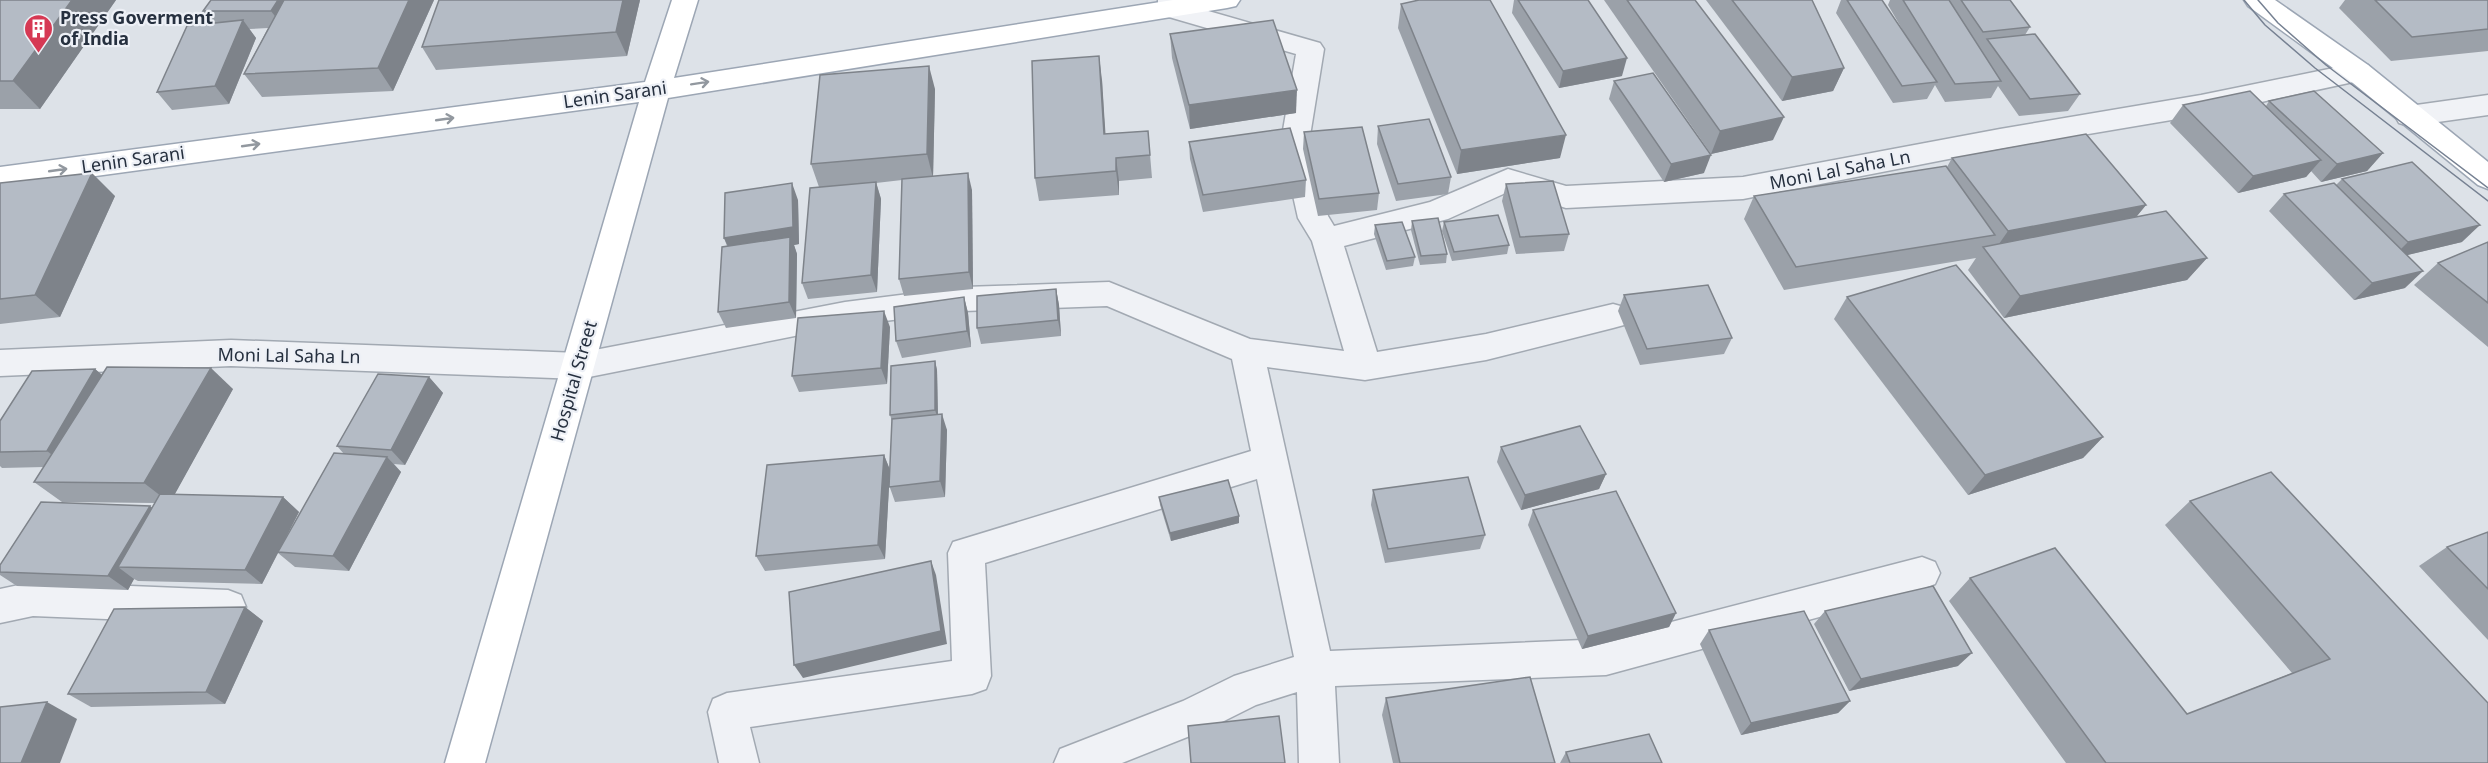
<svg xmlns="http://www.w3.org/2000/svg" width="2488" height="763" font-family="'Noto Sans',sans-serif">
<rect width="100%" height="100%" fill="#dde2e8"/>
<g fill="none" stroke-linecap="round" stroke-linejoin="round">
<defs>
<g id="minor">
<path d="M1158,0H1184V4L1320,43L1324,49L1309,142L1328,216L1334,226L1430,202L1508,169L1566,186L1743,177L2000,129L2201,95L2358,63L2368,65L2372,72L2368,79L2358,81L2201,115L2000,149L1743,199L1566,208L1510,191L1448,219L1344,246L1377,352L1486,334L1613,304L1624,307L1629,316L1624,325L1613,328L1486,360L1365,380L1267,367L1330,651L1606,639L1922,557L1935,562L1940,573L1935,584L1922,589L1606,675L1335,686L1339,763H1299L1297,692L1256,705L1210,728L1122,763H1054L1060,749L1183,701L1234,676L1294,657L1257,479L985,563L991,676L986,689L972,694L750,727L759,763H719L708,712L713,699L727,693L952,661L948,553L953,542L1251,451L1232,359L1107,306L964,311L845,326L579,379L231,366L0,376V350L231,340L579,353L845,302L964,287L1109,282L1250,339L1344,351L1312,241L1298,218L1281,142L1296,54L1162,15L1158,9Z"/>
<path d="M2488,95V115L2409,126L2399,123L2395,116L2399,109L2409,106Z"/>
<path d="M33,582L228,590L241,595L246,607L241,619L228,624L33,616L0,623V589Z"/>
</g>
<g id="major">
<path d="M672,0H698L674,78L1173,0H1240L1236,6L1227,8L668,98L485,763H445L639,102L0,189V167L645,82Z"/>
<path d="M2244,0H2275L2368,65L2488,162V189L2478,185L2348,79L2248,6Z"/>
</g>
</defs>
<!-- minor casing -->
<use href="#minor" stroke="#a2a9b2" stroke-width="3"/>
<!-- major casing -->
<use href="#major" stroke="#9ca6b4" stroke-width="3"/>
<!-- minor -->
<use href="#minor" fill="#f0f2f6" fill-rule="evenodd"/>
<!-- major -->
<use href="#major" fill="#fff" fill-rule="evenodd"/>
<!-- tram -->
<g stroke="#768192" stroke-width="1.5">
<path d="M2244,0L2265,25L2315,68L2488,201"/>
<path d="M2258,0L2278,23L2326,65L2488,188"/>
</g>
</g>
<!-- wall -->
<g fill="#9ba1a9">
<path d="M0,0H116L40,109H0Z"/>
<path d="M434,0L393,91L262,97L244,74L268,28L249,29L256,38L229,104L172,110L157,92L212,23L203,11Z"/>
<path d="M640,0L627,56L436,70L422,47Z"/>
<path d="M1514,0H1588L1622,76L1559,88L1512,13Z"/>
<path d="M1604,0H1695L1773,140L1711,154Z"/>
<path d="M1706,0H1812L1844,68L1833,91L1782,101Z"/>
<path d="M1841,0H1882L1905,34L1888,5L1890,0H2010L2030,27L2025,35L2080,94L2068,111L2019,116L1998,86L1991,98L1945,102L1935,85L1927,99L1893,103L1836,13Z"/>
<path d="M2345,0H2488V51L2391,61L2339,8Z"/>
<path d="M1401,4L1560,158L1457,174L1398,28Z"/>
<path d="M1170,34L1296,113L1190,129L1172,58Z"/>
<path d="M1102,80L1105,134L1148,131L1152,178L1119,181V195L1039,201L1035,178Z"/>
<path d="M1614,81L1704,173L1664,182L1609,99Z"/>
<path d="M935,89L933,176L972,190L973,289L904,296L899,279L902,180L876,183L881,199L877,292L808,299L802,283L819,187L811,164Z"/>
<path d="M2269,101L2383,153L2367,171L2321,182L2311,171L2306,177L2238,193L2170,123L2183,105L2266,106Z"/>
<path d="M1378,126L1451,177L1448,194L1396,201L1377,144Z"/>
<path d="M1304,132L1379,193L1377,210L1318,216L1303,149Z"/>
<path d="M1189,142L1306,180L1305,197L1203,212L1190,159Z"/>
<path d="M1952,158L2146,205L2136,217L2207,258L2187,280L2004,318L1968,270L1976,258L1784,290L1744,219L1754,196L1947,167Z"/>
<path d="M2342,179L2462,242L2407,255L2405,288L2354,300L2269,211L2284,194L2336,185Z"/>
<path d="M0,183L115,196L60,317L0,324Z"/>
<path d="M1506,184L1569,234L1564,251L1516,254L1502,201Z"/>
<path d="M798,200L799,244L794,245L797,254L796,318L726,328L718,312L727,246L724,238Z"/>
<path d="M1412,221L1447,254L1446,263L1420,265L1411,230Z"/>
<path d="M1444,222L1509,245L1507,254L1452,261L1442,231Z"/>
<path d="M1375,225L1415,257L1413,266L1386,270L1374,234Z"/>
<path d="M2488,242V347L2414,285L2438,263Z"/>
<path d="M1056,289L1059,305L1061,336L981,344L977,328Z"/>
<path d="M1624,295L1732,338L1724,354L1640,365L1618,311Z"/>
<path d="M964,297L968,313L971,347L902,358L896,341Z"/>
<path d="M1847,297L2103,437L2083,458L1968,495L1834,319Z"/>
<path d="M890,327L887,384L799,392L792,376Z"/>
<path d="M935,361L937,370L938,415L947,430L945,497L895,502L889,485L885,559L765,571L756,556L884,455L890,470L892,421L890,415Z"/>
<path d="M95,369L102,375L233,389L174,495L283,497L299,512L281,547L344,454L337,446L429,377L443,393L405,465L394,464L401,472L349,571L295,567L278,553L262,584L138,581L134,579L128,590L17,586L0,575V565L153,508L155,503L62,502L34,482L44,467L2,468L0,466V421Z"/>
<path d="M1501,447L1606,474L1599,489L1521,510L1497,462Z"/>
<path d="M1373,490L1485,535L1480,549L1385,563L1371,505Z"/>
<path d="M1159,497L1239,516V523L1171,541L1160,505Z"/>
<path d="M2190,501L2488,763H2066L1949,601L1970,578L2187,714L2292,673L2165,525Z"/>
<path d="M1533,510L1676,613L1669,627L1582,649L1528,525Z"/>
<path d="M2488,532V640L2419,566L2447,547Z"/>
<path d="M245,607L263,621L225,704L91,707L68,694Z"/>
<path d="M1825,611L1958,666L1849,691L1814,624Z"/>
<path d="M1709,630L1850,701L1838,713L1741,735L1700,644Z"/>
<path d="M1386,698L1555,763H1393L1382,715Z"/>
<path d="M1566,752L1662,763H1560Z"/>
</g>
<!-- shaded-wall -->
<g fill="#7e838a">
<path d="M72,0H116L40,109L13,81Z"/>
<path d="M278,0H301L284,28L271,11Z"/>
<path d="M409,0H434L393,91L378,68Z"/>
<path d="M623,0H640L627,56L616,32Z"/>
<path d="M243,20L256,38L229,104L215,86Z"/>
<path d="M1099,56L1102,80L1107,157L1104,134Z"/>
<path d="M1627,58L1622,76L1559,88L1563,71Z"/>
<path d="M929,66L935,89L933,178L927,154Z"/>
<path d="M1844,68L1833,91L1782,101L1792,77Z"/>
<path d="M1297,90L1296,113L1190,129L1189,105Z"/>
<path d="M1784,117L1773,140L1711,154L1720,131Z"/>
<path d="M1566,135L1560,158L1457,174L1461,150Z"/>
<path d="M2383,153L2367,171L2321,182L2337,164Z"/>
<path d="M1711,155L1704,173L1664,182L1671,164Z"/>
<path d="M1116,158L1119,181V195L1116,171Z"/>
<path d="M2321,160L2306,177L2238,193L2253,176Z"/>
<path d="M92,173L115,196L60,317L35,295Z"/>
<path d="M968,173L972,190L973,289L969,272Z"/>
<path d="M876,182L881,199L877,292L871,275Z"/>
<path d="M792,183L798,200L799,244L794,245L797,254L796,318L789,302L732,255L724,238Z"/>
<path d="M2146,205L2128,227L1992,254L2008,231Z"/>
<path d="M2480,225L2462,242L2391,259L2408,242Z"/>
<path d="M2207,258L2187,280L2004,318L2020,296Z"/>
<path d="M2423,271L2405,288L2354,300L2372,283Z"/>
<path d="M1056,289L1059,305L1061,336L1058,320Z"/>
<path d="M964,297L968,313L971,347L967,331Z"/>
<path d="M884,311L890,327L887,384L881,368Z"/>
<path d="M935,361L937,370L938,419L935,410Z"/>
<path d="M211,368L233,389L170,503L144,483Z"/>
<path d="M95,369L114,385L67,466L47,451Z"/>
<path d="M429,377L443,393L405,465L391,450Z"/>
<path d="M942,414L947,430L945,497L940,481Z"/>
<path d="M2103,437L2083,458L1968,495L1985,475Z"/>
<path d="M884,455L890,470L885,559L878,545Z"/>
<path d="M387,457L401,472L349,571L333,556Z"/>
<path d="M1606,474L1599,489L1521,510L1525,495Z"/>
<path d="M283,497L299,512L262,584L245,570Z"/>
<path d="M150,506L168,520L118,567L134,579L128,590L108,576Z"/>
<path d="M1239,516V523L1171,541L1170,533Z"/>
<path d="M931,561L936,575L947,644L803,678L794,665Z"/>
<path d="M245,607L263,621L225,704L206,692Z"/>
<path d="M1676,613L1669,627L1582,649L1588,636Z"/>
<path d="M1972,653L1958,666L1849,691L1861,679Z"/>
<path d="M1850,701L1838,713L1741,735L1751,723Z"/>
<path d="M47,702L77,719L60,763H21Z"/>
</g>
<!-- building -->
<g fill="#b4bbc5" stroke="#7e838a" stroke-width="1.5">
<path d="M0,0H72L13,81H0Z"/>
<path d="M211,0H278L271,11H203Z"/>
<path d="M284,0H409L378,68L244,74Z"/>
<path d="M439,0H623L616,32L422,47Z"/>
<path d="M1419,0H1490L1566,135L1461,150L1401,4Z"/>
<path d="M1518,0H1588L1627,58L1563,71Z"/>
<path d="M1627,0H1695L1784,117L1720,131Z"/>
<path d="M1732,0H1812L1844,68L1792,77Z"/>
<path d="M1847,0H1882L1937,82L1902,86Z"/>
<path d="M1903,0H1949L2001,81L1955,84Z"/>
<path d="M1961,0H2010L2030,27L1983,32Z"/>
<path d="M2375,0H2488V29L2412,37Z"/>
<path d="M243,20L215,86L157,92L187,26Z"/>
<path d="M1273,20L1297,90L1189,105L1170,34Z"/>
<path d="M2035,34L2080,94L2030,99L1987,39Z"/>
<path d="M1099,56L1104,134L1148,131L1150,155L1116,158V171L1035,178L1032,61Z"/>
<path d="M929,66L927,154L811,164L820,75Z"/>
<path d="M1653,73L1711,155L1671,164L1614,81Z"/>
<path d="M2250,91L2321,160L2253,176L2183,105Z"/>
<path d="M2314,91L2383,153L2337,164L2269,101Z"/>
<path d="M1429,119L1451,177L1398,184L1378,126Z"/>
<path d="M1362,127L1379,193L1319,199L1304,132Z"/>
<path d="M1290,128L1306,180L1203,195L1189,142Z"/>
<path d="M2086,134L2146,205L2008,231L1952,158Z"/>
<path d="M2412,162L2480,225L2408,242L2342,179Z"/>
<path d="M1946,166L1995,235L1796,267L1754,196Z"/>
<path d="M92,173L35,295L0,299V183Z"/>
<path d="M968,173L969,272L899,279L902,179Z"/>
<path d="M1553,181L1569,234L1520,237L1506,184Z"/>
<path d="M876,182L871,275L802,283L810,188Z"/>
<path d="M792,183L793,227L724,238L725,193Z"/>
<path d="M2334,183L2423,271L2372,283L2284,194Z"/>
<path d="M2166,211L2207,258L2020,296L1983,247Z"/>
<path d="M1498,215L1509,245L1454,252L1444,222Z"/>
<path d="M1438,218L1447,254L1421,256L1412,221Z"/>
<path d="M1402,222L1415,257L1387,261L1375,225Z"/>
<path d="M790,237L789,302L718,312L722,247Z"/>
<path d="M2488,242V303L2438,263Z"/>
<path d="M1956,265L2103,437L1985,475L1847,297Z"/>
<path d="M1708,285L1732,338L1647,349L1624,295Z"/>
<path d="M1056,289L1058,320L977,328V296Z"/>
<path d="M964,297L967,331L896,341L894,307Z"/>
<path d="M884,311L881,368L792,376L798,318Z"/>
<path d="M935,361V410L890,415L891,366Z"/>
<path d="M107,367L211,368L144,483L34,482Z"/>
<path d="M95,369L47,451L0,452V421L32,371Z"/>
<path d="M378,374L429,377L391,450L337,446Z"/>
<path d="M942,414L940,481L889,487L892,419Z"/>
<path d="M1580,426L1606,474L1525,495L1501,447Z"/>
<path d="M334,453L387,457L333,556L278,552Z"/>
<path d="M884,455L878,545L756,556L767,465Z"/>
<path d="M2271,472L2488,703V763H2106L1970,578L2055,548L2187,714L2330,659L2190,501Z"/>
<path d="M1468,477L1485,535L1388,549L1373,490Z"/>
<path d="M1228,480L1239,516L1170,533L1159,497Z"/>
<path d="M1616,491L1676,613L1588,636L1533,510Z"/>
<path d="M160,494L283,497L245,570L118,567Z"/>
<path d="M41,502L150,506L108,576L0,572V565Z"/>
<path d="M2488,532V589L2447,547Z"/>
<path d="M931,561L941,631L794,665L789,592Z"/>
<path d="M1933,586L1972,653L1861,679L1825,611Z"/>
<path d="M245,607L206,692L68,694L114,609Z"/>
<path d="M1804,611L1850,701L1751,723L1709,630Z"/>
<path d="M1530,677L1555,763H1400L1386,698Z"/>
<path d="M47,702L21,763H0V707Z"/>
<path d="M1279,716L1285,763H1191L1188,726Z"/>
<path d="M1649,734L1662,763H1570L1566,752Z"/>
</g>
<!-- one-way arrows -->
<defs><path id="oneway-shaft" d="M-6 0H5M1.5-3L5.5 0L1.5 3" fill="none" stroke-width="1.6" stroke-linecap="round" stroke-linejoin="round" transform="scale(1.5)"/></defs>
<g stroke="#92989f">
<use href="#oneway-shaft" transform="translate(700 83) rotate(-9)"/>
<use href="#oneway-shaft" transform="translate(445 119) rotate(-8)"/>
<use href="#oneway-shaft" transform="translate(251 145) rotate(-8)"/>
<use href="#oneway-shaft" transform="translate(58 170) rotate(-8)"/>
</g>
<!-- icons -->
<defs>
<symbol id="building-pin" viewBox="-11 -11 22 30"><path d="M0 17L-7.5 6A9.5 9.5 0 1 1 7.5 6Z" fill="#d63954" stroke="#edf0f6"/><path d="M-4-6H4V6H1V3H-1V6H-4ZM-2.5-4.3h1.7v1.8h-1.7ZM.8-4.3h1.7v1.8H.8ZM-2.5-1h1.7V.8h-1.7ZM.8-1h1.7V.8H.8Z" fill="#fff"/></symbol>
</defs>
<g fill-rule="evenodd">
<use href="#building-pin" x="22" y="12" width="33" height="45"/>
</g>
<g text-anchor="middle" stroke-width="4.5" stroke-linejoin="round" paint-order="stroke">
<!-- poi labels -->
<g font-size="18" font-weight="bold" fill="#26303f" stroke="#edf0f6" text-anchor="start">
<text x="60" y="24">Press Goverment<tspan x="60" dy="21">of India</tspan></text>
</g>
<!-- street labels -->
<g font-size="18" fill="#26303f" stroke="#edf0f6">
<text transform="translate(615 95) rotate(-8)" y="6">Lenin Sarani</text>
<text transform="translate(133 160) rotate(-8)" y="6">Lenin Sarani</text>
<text transform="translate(1840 170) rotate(-11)" y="6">Moni Lal Saha Ln</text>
<text transform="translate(289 356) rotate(1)" y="6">Moni Lal Saha Ln</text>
<text transform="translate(574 381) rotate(-74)" y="6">Hospital Street</text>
</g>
</g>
</svg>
